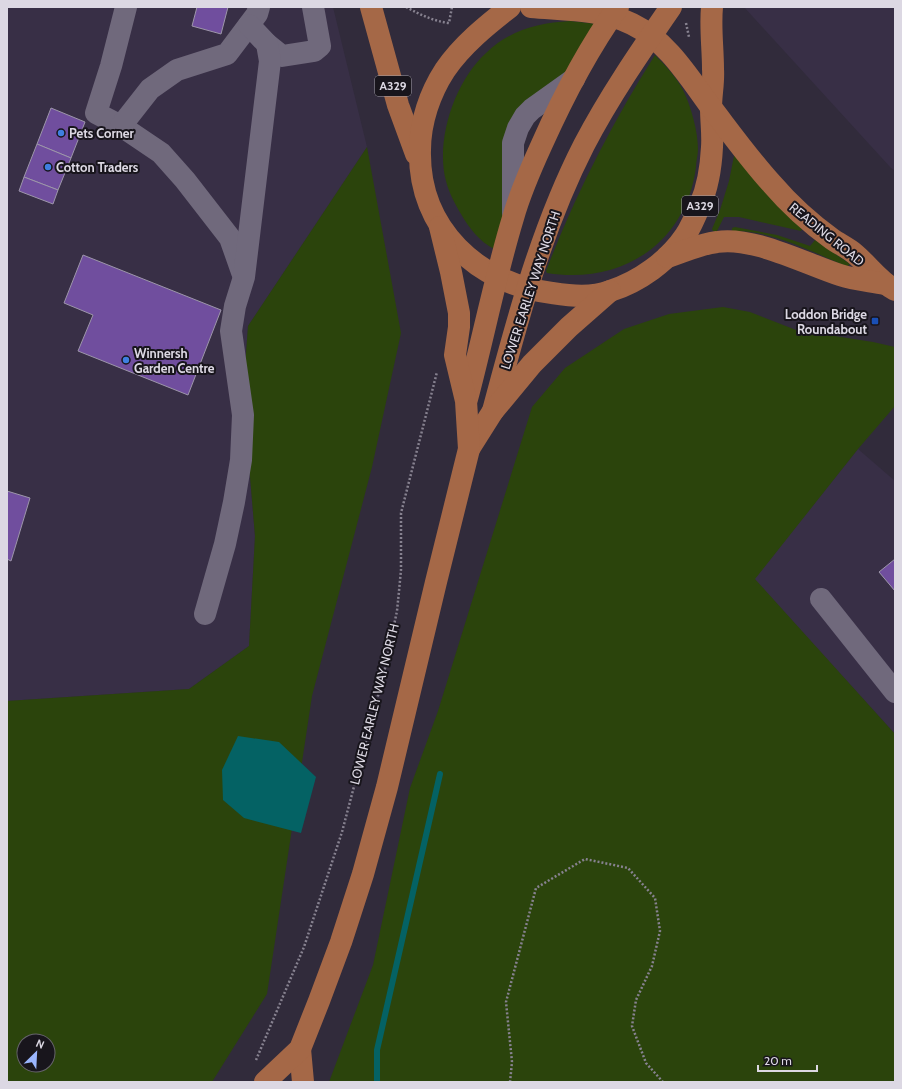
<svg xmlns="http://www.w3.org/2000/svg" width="902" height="1089" font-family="Cabin,sans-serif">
<rect width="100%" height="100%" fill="#312b3b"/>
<!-- built -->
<g fill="#382f46">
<path d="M7,7H333L367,147L248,326L243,394L255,536L249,646L189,689L7,701Z"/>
<path d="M744,7H895V171L891,168Z"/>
<path d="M858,449L895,481V734L754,579Z"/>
</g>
<!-- green -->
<g fill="#2b440c" fill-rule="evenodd">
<path d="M570,21L597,24L569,72L525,109L505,224L494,249C479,241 469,228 461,214C455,204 449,193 446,181C435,140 455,81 486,53C510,30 538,23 570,21Z"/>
<path d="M655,55C666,66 676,77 683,90C691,106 698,132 698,149C698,155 696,161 696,167C686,244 621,285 547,273L546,271C575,195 612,123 655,55Z"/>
<path d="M367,147L401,333L372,467L312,696L267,994L212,1082H7V701L189,689L249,646L255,536L243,394L248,326ZM24,1041H48V1065H24Z"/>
<path d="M737,155L802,229L801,231L739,217H724L717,231H713L712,229L720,210L729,181L734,156Z"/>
<path d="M735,227L777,235L810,246L815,240L850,264L848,266H846C812,252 769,229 732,231V228Z"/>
<path d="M723,307L750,312L796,330L873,342L895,347V406L858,449L755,579L895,734V1082H329L373,965L410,788L438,711L532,407L565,368L624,329L669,314Z"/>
</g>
<!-- water -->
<path fill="#046264" d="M238,736L279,742L316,777L301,833L244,818L223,800L222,770Z"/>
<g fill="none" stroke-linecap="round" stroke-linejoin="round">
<!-- stream -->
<path stroke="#046264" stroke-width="6" d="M377,1082V1050L440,774"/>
</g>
<!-- building -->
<g fill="#704e9e" stroke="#9d96aa">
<path d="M197,7H228L221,34L192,26Z"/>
<path d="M51,108L85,122L71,158L37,144Z"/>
<path d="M37,144L71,158L58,190L24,177Z"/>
<path d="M24,177L58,190L53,204L19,191Z"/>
<path d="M83,255L221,310L188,395L78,351L93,315L64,303Z"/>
<path d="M7,491L30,498L11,561L7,559Z"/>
<path d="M895,559V591L879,572Z"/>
</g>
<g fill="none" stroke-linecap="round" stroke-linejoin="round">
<!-- path -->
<g stroke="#878290" stroke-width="2.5" stroke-dasharray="2 2" stroke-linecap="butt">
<path d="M406,7C421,15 433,21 449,23L452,7"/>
<path d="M686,23L689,37"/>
<path d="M256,1060L304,947L342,832L384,673L397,611L399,591L401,570V513L437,372"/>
<path d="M510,1082L512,1062L506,1002L536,888L585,859L628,868L655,898L660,931L652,966L636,1000L632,1026L646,1063L663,1082"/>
</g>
<!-- minor -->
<g stroke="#70697c" stroke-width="22">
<path d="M126,7L111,66L96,113L121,126L161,153L185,180L230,238L242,272"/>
<path d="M267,44L282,56L314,51L320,46L313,7"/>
<path d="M121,126L150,89L177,70L227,54L257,14L259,7"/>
<path d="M513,213V143L518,128L525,116L532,109L574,79"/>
<path d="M821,599L895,692"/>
<path d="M205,614L225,544L234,502L241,460L243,415L231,331L235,306L244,277L270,61L267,44L249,25"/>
</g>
<!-- major -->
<g stroke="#a56847" stroke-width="22">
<path d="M371,7L398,105L416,154"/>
<path d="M510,7C487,25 462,45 445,70C430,93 420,122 420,150C418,229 478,284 552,293C572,296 592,298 610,291C639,282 668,261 685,236C691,227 696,215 700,205C708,187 711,167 712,147C713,135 711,121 711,108C711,95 714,82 713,69C713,48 710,28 712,7"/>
<path d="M531,7C564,10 601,9 632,24C667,41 688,76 710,106C730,132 750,160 772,184C790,205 810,223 832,239C839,244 848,248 855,254C869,266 879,281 895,290"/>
<path d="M667,257C683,252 700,244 717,242C753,236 806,264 840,275C855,280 871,281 885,284"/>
<path d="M467,399C483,339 495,277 513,218C520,193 531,168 542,144C563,97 588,49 618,7"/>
<path d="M493,411C517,321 541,229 584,145C609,97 640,52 671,7"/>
<path d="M469,449L493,411L532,364L569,327L610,291"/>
<path d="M300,1049L303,1082"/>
<path d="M265,1082L300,1049L319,1001L341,942L363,874L387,787L436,582L469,449L466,401L455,355L459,327V313L451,272L440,227"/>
</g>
</g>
<!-- markers -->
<g fill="#3f7fe0" stroke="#18151c" stroke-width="1.5">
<circle cx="61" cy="133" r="4"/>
<circle cx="48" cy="167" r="4"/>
<circle cx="126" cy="360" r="4"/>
</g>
<rect fill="#1a4fb4" stroke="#18151c" stroke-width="1.5" x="871" y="317" width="8" height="8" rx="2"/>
<g text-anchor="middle" stroke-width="4" stroke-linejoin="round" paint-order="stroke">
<!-- shield labels -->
<g fill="#18151c" stroke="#a19ea7" stroke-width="1">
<rect x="375" y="76" width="36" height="20" rx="3"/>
<rect x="682" y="196" width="36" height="20" rx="3"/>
</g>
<g font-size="12" font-weight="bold" fill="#dcd8e3">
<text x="393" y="90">A329</text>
<text x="700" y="210">A329</text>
</g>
<!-- poi labels -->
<g font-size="13" font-weight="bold" fill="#dcd8e3" stroke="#18151c" text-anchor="start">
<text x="69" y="138">Pets Corner</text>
<text x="56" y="172">Cotton Traders</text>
<text x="867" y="319" text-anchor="end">Loddon Bridge<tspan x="867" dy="15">Roundabout</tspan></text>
<text x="134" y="358">Winnersh<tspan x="134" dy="15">Garden Centre</tspan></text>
</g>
<!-- street labels -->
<g font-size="13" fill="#dcd8e3" stroke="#18151c">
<text transform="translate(827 234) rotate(39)" y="5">READING ROAD</text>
<text transform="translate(530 290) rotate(-72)" y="5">LOWER EARLEY WAY NORTH</text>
<text transform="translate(374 704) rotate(-76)" y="5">LOWER EARLEY WAY NORTH</text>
</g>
</g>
<!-- border -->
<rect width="902" height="1089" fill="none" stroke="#dcd8e3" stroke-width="16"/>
<!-- north arrow -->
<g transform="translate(36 1053) rotate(24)"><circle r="19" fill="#18151c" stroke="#66636c"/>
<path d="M0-3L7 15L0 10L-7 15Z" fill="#9ab5fd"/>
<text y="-6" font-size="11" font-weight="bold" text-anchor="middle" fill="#dcd8e3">N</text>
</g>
<!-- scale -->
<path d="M758 1065v6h59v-6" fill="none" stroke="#dcd8e3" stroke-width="2"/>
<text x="764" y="1065" font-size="12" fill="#dcd8e3" stroke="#18151c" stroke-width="3" paint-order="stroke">20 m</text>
</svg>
